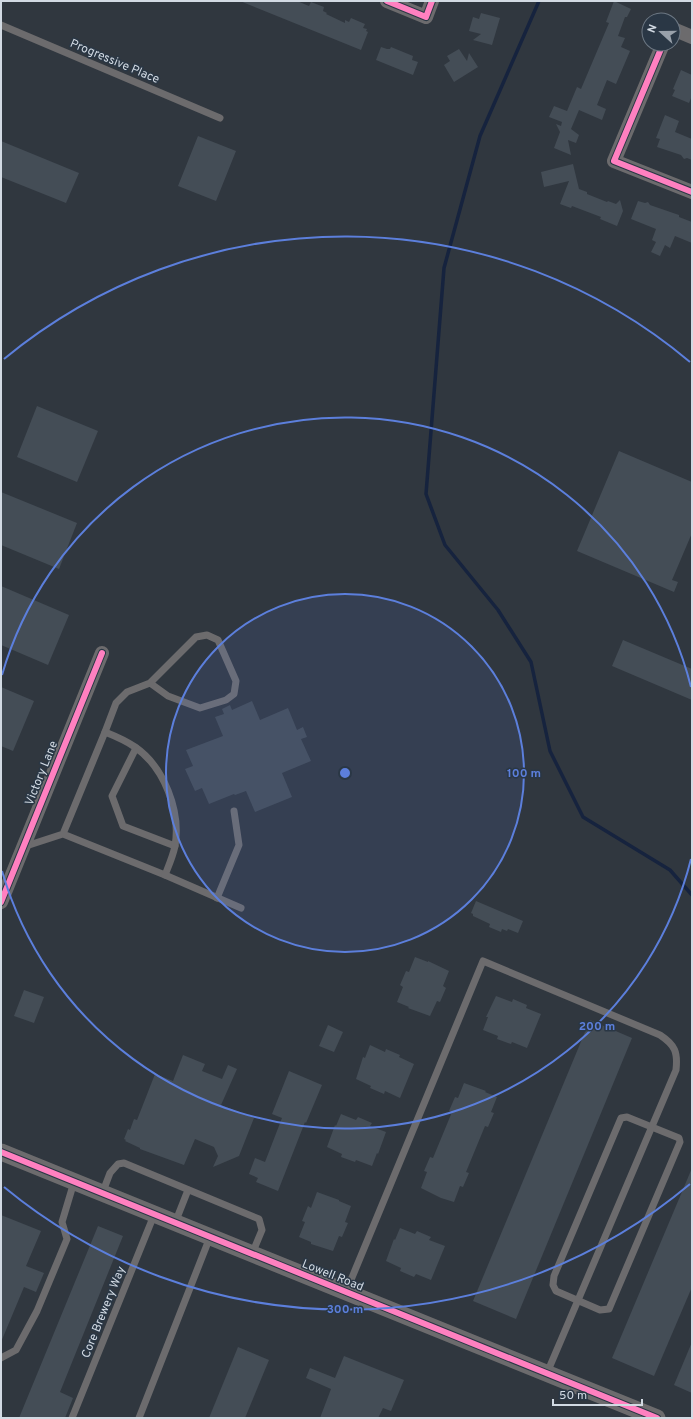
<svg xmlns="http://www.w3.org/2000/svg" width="693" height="1419" font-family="Overpass,sans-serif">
<rect width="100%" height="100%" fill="#30373f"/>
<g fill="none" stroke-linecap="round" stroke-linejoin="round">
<!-- stream -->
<path stroke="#16233e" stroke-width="3.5" d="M539,1L480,136L444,268L426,494L445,545L498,610L531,662L550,751L583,817L670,870L692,895"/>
</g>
<!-- building -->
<g fill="#444d56">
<path d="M240,1H297L309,6L311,2L324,7L323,11L327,13L326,14L345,23V20L349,22L351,18L365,24L363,28L367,29L366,31L368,32L361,50Z"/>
<path d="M614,1L631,9L627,17H625L618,36L625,38L621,47L630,51L616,84L607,80L597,105L606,109L602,120L579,110L571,129L579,135L576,143L568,140L571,155L554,148L560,132L556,124L561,126L562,122L549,117L554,106L567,111L577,87L581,89L609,23L606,22Z"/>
<path d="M481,13L500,18L492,45L473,40L481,34L469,31L473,17L479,19Z"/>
<path d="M381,47L387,49H390L391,47L413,56L412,60L418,62L413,75L376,60Z"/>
<path d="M459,49L467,61L469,53L478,67L454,82L444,65L450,61L447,56Z"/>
<path d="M681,70L692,75V96L689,103L672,96L675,90L673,89Z"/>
<path d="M665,115L679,121L675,132L692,139V160L687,158L684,159L681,155L657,147L660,139L656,138Z"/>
<path d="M198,136L236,151L216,201L178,186Z"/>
<path d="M1,141L79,173L66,203L1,177Z"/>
<path d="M573,164L579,189L587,192V194L607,202L608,201L616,204L620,200L623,211L617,226L600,219L601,217L572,206L571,208L560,204L569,181L544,187L541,172Z"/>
<path d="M638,201L645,203L648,202L650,205L679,215V217L692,222V243L675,236L670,248L665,245L660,256L651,252L656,242L652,240L656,229L631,219Z"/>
<path d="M37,406L98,431L77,482L17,457Z"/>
<path d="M619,451L692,482V533L672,580L678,582L674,592L577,551Z"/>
<path d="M1,492L77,523L59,569L1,545Z"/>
<path d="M1,586L69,615L48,665L1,645Z"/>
<path d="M623,640L692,669V700L612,666Z"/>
<path d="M1,687L34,701L13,751L1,746Z"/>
<path d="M252,701L260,720L288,708L297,730L303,727L307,737L301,739L311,761L282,773L292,797L255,812L246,791L235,795L234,794L209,804L202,788L195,791L185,769L193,766L186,750L223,736L215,717L224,714L222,709L230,705L232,710Z"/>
<path d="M476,901L523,921L518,933L508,929L507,931L502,929L501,932L489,927L490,924L473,916V914L471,913Z"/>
<path d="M415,957L428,962V961L449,971L443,986L446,988L440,1002L437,1001L430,1016L408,1008L409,1007L397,1002L403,987L400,985L406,971L409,972Z"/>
<path d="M24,990L44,997L34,1023L14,1016Z"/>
<path d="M496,996L512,1002L513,999L527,1005L526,1008L541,1014L527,1048L512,1042L511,1044L497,1039L498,1036L483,1030L488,1017H486Z"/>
<path d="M590,1020L632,1038L516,1319L473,1301Z"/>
<path d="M328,1025L343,1032L334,1052L319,1046Z"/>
<path d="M370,1045L385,1052L386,1049L400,1055L399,1057L414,1064L400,1098L385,1091L384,1094L370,1088L371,1086L356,1079L363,1057L365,1058Z"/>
<path d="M183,1055L205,1064L202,1071L222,1079L228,1065L237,1069L221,1105L254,1118L239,1156L213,1167L218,1156L214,1147L195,1139L184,1165L140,1149V1148L125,1141L126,1140L124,1139L128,1129L130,1130L134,1119L137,1120L155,1074L173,1081Z"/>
<path d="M289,1071L322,1085L306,1123L305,1122L278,1191L256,1182L258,1178L249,1174L255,1158L265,1162L282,1118L272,1114Z"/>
<path d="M464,1083L486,1091L485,1092L497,1097L491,1112L494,1113L488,1127L485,1126L466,1172L469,1173L463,1187L460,1186L454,1202L441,1198L421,1188L427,1172L424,1171L430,1157L433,1158L452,1112L449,1111L455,1097L458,1098Z"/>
<path d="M341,1114L356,1120L358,1117L372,1123L370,1126L386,1132L378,1154L377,1153L372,1166L356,1160L355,1162L341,1157L342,1154L327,1147L335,1125L336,1126Z"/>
<path d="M692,1168V1287L654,1376L612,1358Z"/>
<path d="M317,1192L339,1200V1201L351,1206L345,1222L348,1223L342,1237L339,1236L333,1251L311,1244V1242L299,1237L305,1222L302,1221L308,1206L311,1208Z"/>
<path d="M1,1215L41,1231L26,1266L44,1273L36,1292L24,1287L1,1342Z"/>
<path d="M98,1226L123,1236L60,1392L73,1398L65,1418H19Z"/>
<path d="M400,1228L415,1234L417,1231L431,1237L429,1240L445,1246L431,1280L416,1274L414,1277L400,1271L401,1268L386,1261L394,1239L395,1240Z"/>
<path d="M692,1342V1393L674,1385Z"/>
<path d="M238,1347L269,1360L245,1418H209Z"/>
<path d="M344,1356L404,1380L391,1411L383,1408L378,1418H320L331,1389L306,1378L310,1368L335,1378Z"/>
</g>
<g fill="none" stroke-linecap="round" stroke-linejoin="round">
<!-- service -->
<g stroke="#6c6b6d" stroke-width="7">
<path d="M1,25L220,118"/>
<path d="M105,732L116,703L127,692L150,683L196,637L207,635L218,640L236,681L234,694L226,700L200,708L168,696L150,683"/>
<path d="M136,748L112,796L123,826L175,846"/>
<path d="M23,847L63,834L165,875C169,865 173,856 175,846C181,811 164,767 135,747C125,740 115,736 105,732L63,834"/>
<path d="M165,875L241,908"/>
<path d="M217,898L239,845L234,811"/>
<path d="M627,1117L679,1138L680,1142L612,1302L609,1309L600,1310L556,1291L553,1285L554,1276L621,1118Z"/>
<path d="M102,1194L110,1173L118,1164L124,1163L259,1219L262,1230L252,1254"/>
<path d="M175,1223L188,1190"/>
<path d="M346,1292L483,961L660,1035C675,1045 678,1052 676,1070L547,1373"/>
<path d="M1,1358L16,1350L37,1311L67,1239L62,1222L74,1182"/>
<path d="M72,1418L154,1215"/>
<path d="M139,1418L210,1237"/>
</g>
<!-- minor -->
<g stroke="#6c6b6d" stroke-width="14">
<path d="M387,1L426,17L432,1"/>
<path d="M673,29L692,37"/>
<path d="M663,44L614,161L692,192"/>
<path d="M1,902L102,653"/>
</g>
<!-- tertiary -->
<path stroke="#6c6b6d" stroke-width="17" d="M1,1152L657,1418"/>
<defs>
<g id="cycleway">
<path d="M387,1L426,17L432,1"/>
<path d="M663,44L614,161L692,192"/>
<path d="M1,902L102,653"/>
<path d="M1,1152L657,1418"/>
</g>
</defs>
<!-- cycleway casing -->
<use href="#cycleway" stroke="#2a3745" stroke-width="8"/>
<!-- cycleway -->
<use href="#cycleway" stroke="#ff80c0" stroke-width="6"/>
</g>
<!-- distance rings -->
<circle cx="345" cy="773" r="179" fill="#5c7fdc" fill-opacity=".12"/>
<g fill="none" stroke="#5c7fdc" stroke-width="2">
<circle cx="345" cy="773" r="179"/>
<path d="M691 859A357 357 0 0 1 2 871M2 675A357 357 0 0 1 691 687"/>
<path d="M690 1184A536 536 0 0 1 4 1187M4 359A536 536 0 0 1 690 362"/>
</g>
<g text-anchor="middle" stroke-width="3" stroke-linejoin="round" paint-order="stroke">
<!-- street labels -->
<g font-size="12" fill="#d2dae3" stroke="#2a3745">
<text transform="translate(115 61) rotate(23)" y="4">Progressive Place</text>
<text transform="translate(41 773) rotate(-68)" y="4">Victory Lane</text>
<text transform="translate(333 1275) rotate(22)" y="4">Lowell Road</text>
<text transform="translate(103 1312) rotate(-68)" y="4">Core Brewery Way</text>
</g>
</g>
<circle cx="345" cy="773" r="6" fill="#5c7fdc" stroke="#2a3745" stroke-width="2"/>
<g font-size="12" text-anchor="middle" font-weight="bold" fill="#5c7fdc" stroke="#2a3745" stroke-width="3" stroke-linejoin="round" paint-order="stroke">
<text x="524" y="777">100 m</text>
<text x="597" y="1030">200 m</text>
<text x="345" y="1313">300 m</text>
</g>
<!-- border -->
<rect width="693" height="1419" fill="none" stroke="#d2dae3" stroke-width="4"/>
<!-- north arrow -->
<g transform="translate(661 32) rotate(291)"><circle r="19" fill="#2a3745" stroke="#6d7884"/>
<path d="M0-3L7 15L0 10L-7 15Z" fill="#99a1aa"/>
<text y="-6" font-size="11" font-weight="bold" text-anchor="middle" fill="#d2dae3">N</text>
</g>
<!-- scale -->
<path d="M553 1399v6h89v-6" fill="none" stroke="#d2dae3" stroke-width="2"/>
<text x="559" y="1399" font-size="12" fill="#d2dae3" stroke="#2a3745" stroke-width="3" paint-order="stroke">50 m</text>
</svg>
